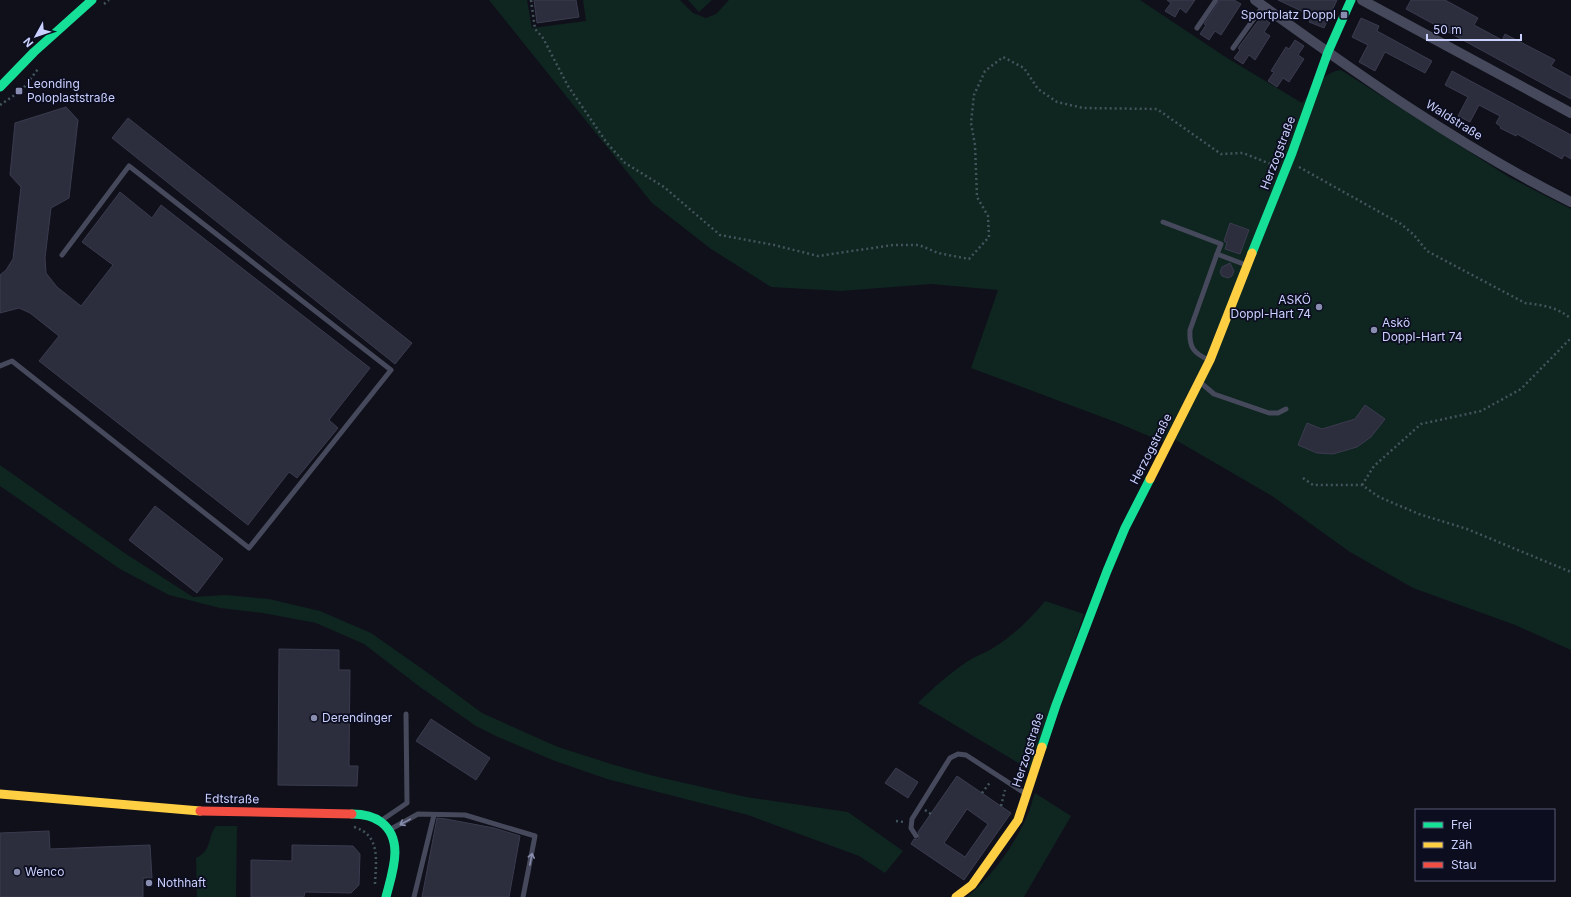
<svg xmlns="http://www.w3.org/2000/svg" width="1571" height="897" font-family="Inter,sans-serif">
<rect width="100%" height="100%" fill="#10101a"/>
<!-- green -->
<g fill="#0f2520">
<path d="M489,0H527L532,28L586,21L583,0H680L693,13L706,18L716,14L729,0H1140L1224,56L1302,103C1312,91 1324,71 1341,70L1509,177L1571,209V650L1515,625L1413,588L1350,552L1272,496L1174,439L1206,358L1163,442L1118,423L971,368L998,290L931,284L841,291L771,287L711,249L652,203Z"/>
<path d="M688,0H712L699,12Z"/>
<path d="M0,465L126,554L193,597L225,595L269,599L320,611L371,633L428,673L482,713L558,747L611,764L654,776L746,797L848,812L903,851L885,873L859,856L748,815L607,779L555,761L498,737L476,726L420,687L364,644L316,623L263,613L220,608L169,595L120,569L0,486Z"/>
<path d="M1045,601L1084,614L1030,770L918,703C934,687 950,673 968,661C976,656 985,653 993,648C1013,636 1030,619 1045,601Z"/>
<path d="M1035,793L1071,816L1024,897H967C992,876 1014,846 1027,816C1031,809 1032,800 1035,793Z"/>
<path d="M216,826H237L236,897H197L196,858C213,850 207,837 216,826Z"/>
</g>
<!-- building -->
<g fill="#2d2e3d" stroke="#3a3b4f" fill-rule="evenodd">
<path d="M534,0H576L579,17L537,23Z"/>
<path d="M1167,0H1195L1186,13L1180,8L1175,17L1165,11L1171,3Z"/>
<path d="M1220,0H1234L1241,4L1221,35L1215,31L1209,40L1200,34L1206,25L1204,24Z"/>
<path d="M1278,0H1337L1324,28L1309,22L1312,16Z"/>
<path d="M1411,0H1445L1478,18L1474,25L1502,40L1505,34L1555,60L1551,66L1571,77V99L1406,9Z"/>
<path d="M1261,17L1270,23L1264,32L1270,36L1255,60L1249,55L1243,64L1234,58L1240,50L1238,48Z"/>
<path d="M1361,18L1379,26L1377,31L1432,61L1425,73L1385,52L1375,71L1359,62L1368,45L1352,37Z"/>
<path d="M1295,40L1304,46L1298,55L1304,59L1289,82L1283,78L1277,87L1268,81L1274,72L1271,71L1286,47L1289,49Z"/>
<path d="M1452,71L1571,135V159L1564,155L1562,159L1517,134L1516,136L1500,128L1501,127L1496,123L1500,116L1479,105L1470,122L1458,116L1468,97L1445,85Z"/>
<path d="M66,107L78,120L69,198L51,208L45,258L46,273L57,287L81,306L113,265L82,242L120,192L152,218L161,205L370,368L329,420L338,428L297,478L289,472L248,525L39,361L59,336L30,313L19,308L0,313V275L6,270L13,259L21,187L10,175L15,123Z"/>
<path d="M128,118L412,343L395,364L112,138Z"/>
<path d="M1230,223L1249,230L1240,254L1225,249L1227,243L1224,241Z"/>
<path d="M1230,263L1234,271L1232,276L1228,278L1222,276L1220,272L1222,267Z"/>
<path d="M1365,405L1385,419L1371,437L1357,447L1333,454L1317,453L1298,445L1307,423L1322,429L1355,419Z"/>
<path d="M155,506L223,559L197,593L129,540Z"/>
<path d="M279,649L339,650V670H350L349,766H358L357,786L278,785Z"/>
<path d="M431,719L490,758L476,780L416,741Z"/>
<path d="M896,768L918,782L908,798L885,783Z"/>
<path d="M957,776L1011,813L964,880L911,844L914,839L917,840L919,838L918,832ZM967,809L988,824L965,857L944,843Z"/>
<path d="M437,818L446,819L494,828L520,836L509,897H422Z"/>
<path d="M49,831L50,849L150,845L152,878H143V897H0V833Z"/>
<path d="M292,845L353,846L360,854L359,885L351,893L305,892L304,897H251V860L292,861Z"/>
</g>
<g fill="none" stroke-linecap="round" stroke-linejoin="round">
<!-- path -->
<g stroke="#43555c" stroke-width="2.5" stroke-dasharray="2 3" stroke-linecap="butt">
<path d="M531,0L535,29L543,38L568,86L607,143L625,163L664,187L720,235L774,245L818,256L893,245H919L938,253L969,259L989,237L988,216L977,197L975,145L971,123L974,95L985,71L1003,57L1024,68L1038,89L1057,102L1083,108L1157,109L1221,154L1243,153L1273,165"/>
<path d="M104,4L109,0"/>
<path d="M0,105L22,90L38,69"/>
<path d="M1299,167L1401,224L1414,235L1427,251L1525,303C1542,305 1558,307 1571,319"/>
<path d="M1303,478L1313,485H1362L1379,497L1419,514L1467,529L1571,572"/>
<path d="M1362,485L1374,466L1421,424L1481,411L1521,389L1571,338"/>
<path d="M982,793L991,781"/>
<path d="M1001,806L1005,790"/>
<path d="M925,810L931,814"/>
<path d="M896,821L904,822"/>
<path d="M354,827C381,835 376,861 375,884"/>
</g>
<!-- lane -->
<g stroke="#45495b" stroke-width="5">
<path d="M1197,28L1216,0"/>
<path d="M1233,48L1263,6"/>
<path d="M1163,222L1221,244L1217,254L1246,265"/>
<path d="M1209,360C1193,353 1189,347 1190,330L1217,254"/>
<path d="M0,366L12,361L249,548L391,370L129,166L62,255"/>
<path d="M1201,383L1214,394L1269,413H1278L1286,409"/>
<path d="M382,820L407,803L406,714"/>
<path d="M391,829L418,814L465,815L535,836L523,897"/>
<path d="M916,836L911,828L912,819L950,758L958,754L966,755L1026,794"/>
<path d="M414,897L434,815"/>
</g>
<!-- street -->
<g stroke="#45495b" stroke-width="10">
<path d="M1255,0C1356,73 1459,146 1571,202"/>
<path d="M1362,0L1571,113"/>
</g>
<!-- fast -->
<g stroke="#16e098" stroke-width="9">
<path d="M0,87L34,52L92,0"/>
<path d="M1252,253L1292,153L1328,52L1351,0"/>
<path d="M1042,747L1056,705L1107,571L1125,528L1150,479"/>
<path d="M352,814C362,814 373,816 381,822C405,840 392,873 386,897"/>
</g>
<!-- slow -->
<g stroke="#ffcf43" stroke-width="9">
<path d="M1150,479L1210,360L1252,253"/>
<path d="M0,794L200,811"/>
<path d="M956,897L972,885L1018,820L1042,747"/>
</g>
<!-- jam -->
<path stroke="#f24e42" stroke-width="9" d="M200,811L352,814"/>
</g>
<!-- one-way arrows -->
<defs><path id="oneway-shaft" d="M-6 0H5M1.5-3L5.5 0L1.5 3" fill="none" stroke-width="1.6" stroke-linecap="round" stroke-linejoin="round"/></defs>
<g stroke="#888cad">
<use href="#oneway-shaft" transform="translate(405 822) rotate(151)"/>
<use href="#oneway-shaft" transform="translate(531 859) rotate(-79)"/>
</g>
<!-- markers -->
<g fill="#898daf" stroke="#0c0d1e" stroke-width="1.5">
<rect x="1340" y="11" width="8" height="8" rx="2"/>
<rect x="15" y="87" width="8" height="8" rx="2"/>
<circle cx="1319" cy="307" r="4"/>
<circle cx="1374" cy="330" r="4"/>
<circle cx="314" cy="718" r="4"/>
<circle cx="17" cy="872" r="4"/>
<circle cx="149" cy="883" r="4"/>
</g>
<g text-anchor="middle" stroke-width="3.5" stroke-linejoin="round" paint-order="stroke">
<!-- poi labels -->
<g font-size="12" fill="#cad0ff" stroke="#0c0d1e" text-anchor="start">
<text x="1336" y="19" text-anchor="end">Sportplatz Doppl</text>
<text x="27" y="88">Leonding<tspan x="27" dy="14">Poloplaststraße</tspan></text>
<text x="1311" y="304" text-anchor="end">ASKÖ<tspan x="1311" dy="14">Doppl-Hart 74</tspan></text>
<text x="1382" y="327">Askö<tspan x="1382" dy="14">Doppl-Hart 74</tspan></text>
<text x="322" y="722">Derendinger</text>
<text x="25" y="876">Wenco</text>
<text x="157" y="887">Nothhaft</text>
</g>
<!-- street labels -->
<g font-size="12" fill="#cad0ff" stroke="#0c0d1e">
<text transform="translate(1454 120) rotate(32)" y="4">Waldstraße</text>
<text transform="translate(1278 153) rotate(-69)" y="4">Herzogstraße</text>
<text transform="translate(1151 449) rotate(-63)" y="4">Herzogstraße</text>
<text transform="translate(1028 750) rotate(-72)" y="4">Herzogstraße</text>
<text transform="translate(232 799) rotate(1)" y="4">Edtstraße</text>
</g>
</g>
<!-- legend -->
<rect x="1415" y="809" width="140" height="72" fill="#0c0d1e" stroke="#585b78"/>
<rect x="1423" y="822" width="20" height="6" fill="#16e098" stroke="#585b78"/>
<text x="1451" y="829" font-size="12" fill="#cad0ff">Frei</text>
<rect x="1423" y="842" width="20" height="6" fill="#ffcf43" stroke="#585b78"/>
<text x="1451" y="849" font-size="12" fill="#cad0ff">Zäh</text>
<rect x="1423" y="862" width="20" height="6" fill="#f24e42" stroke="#585b78"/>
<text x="1451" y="869" font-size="12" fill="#cad0ff">Stau</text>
<!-- north arrow -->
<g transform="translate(36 36) rotate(230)" stroke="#0c0d1e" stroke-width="3" paint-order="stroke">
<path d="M0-3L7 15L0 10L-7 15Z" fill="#cad0ff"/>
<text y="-6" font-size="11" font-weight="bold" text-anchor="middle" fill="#cad0ff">N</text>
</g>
<!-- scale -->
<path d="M1427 34v6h94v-6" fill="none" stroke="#cad0ff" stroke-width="2"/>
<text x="1433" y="34" font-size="12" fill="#cad0ff" stroke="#0c0d1e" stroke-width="3" paint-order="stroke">50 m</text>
</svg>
